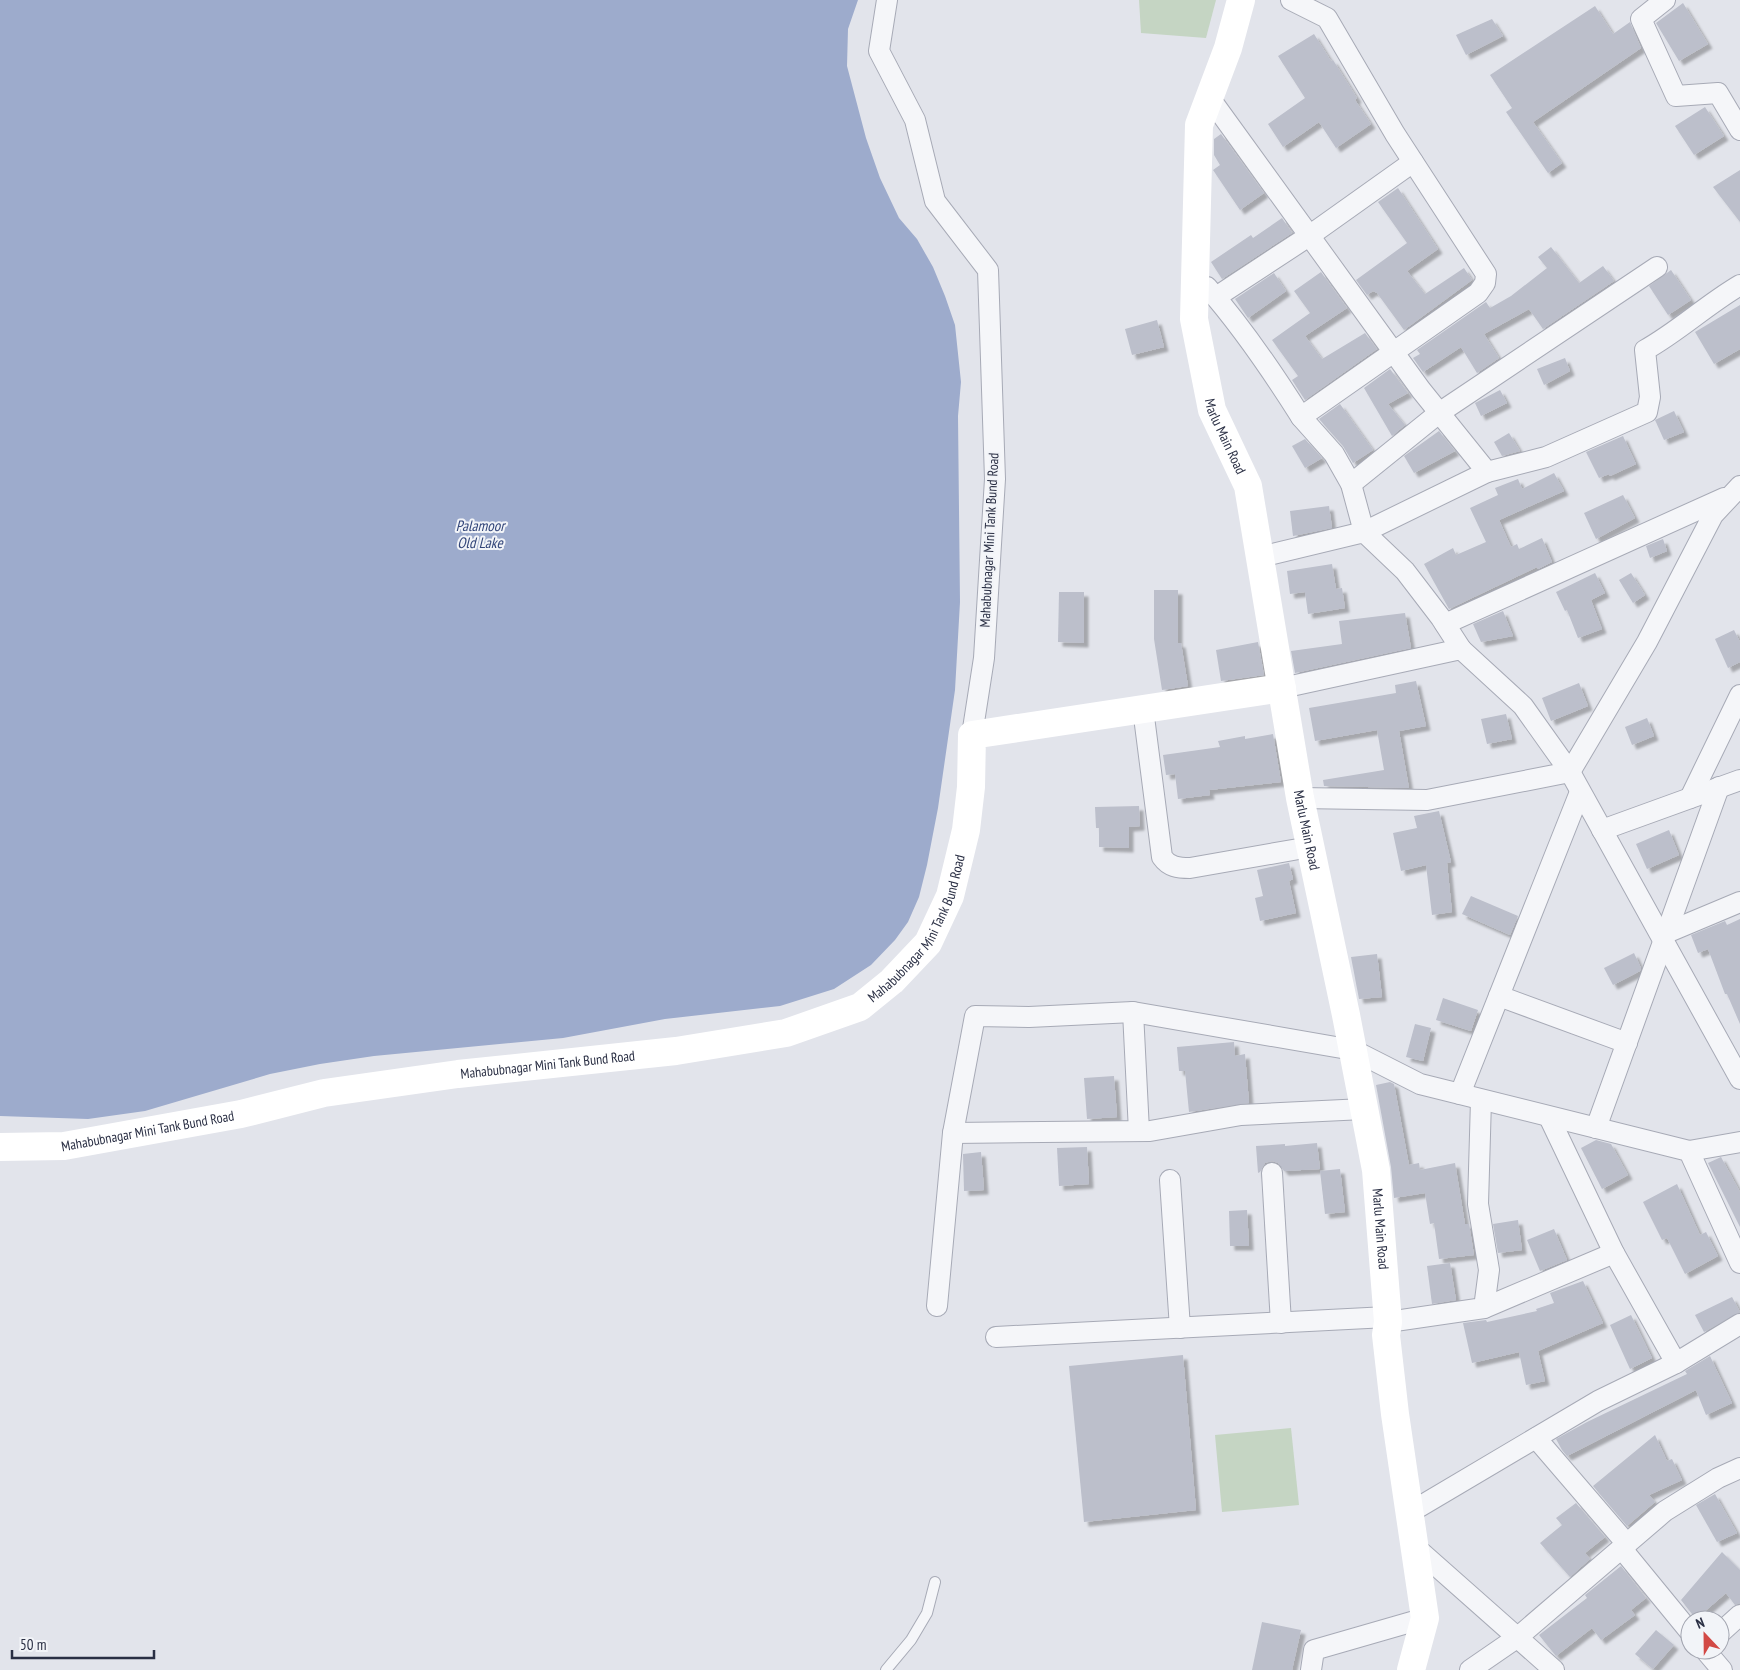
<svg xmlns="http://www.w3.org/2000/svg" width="1740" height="1670" font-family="'PT Sans Narrow',sans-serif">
<defs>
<filter id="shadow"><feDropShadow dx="4.5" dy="4.5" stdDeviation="1" flood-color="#0004"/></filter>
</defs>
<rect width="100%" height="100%" fill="#e2e4eb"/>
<!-- green -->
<g fill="#c5d5c3">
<path d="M1139,0H1216L1206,38L1141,33Z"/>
<path d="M1291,1428L1299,1505L1222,1512L1215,1435Z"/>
</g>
<!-- water -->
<path fill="#9dabcc" d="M0,0H858L848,29L847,66L866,138L880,178L899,218L917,239L933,267L945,296L955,325L961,382L958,416L960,602L955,690L938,808L927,865L919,897L908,922L895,940L871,965L834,989L780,1006L665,1019L563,1038L374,1056L320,1064L270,1074L145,1111L88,1119L0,1116Z"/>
<!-- building -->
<g fill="#bcbfcb" filter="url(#shadow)">
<path d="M1683,3L1708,44L1679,61L1656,23Z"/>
<path d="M1595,6L1613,34L1630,22L1641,48L1533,122L1562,163L1548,173L1506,112L1512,108L1490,75Z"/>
<path d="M1492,19L1503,36L1466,55L1456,35Z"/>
<path d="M1314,34L1331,61L1333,60L1357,98L1355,100L1371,124L1336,148L1319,122L1283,147L1268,124L1305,98L1278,56Z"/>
<path d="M1705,107L1724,136L1694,155L1675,126Z"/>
<path d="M1221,134L1264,193L1240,210L1213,170L1220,165L1214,155V139Z"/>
<path d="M1740,170V222L1713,187Z"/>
<path d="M1398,188L1438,249L1407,271L1425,294L1464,268L1472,280L1404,330L1377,293L1373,291L1367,295L1356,280L1407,243L1378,202Z"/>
<path d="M1282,218L1292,233L1222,279L1211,262L1251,235L1253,238Z"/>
<path d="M1551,247L1579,283L1603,266L1614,281L1543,329L1529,309L1484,334L1499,358L1477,373L1461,347L1423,372L1413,358L1420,354L1417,350L1486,302L1490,308L1511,296L1547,268L1538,257Z"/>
<path d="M1671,270L1691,300L1668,315L1649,286Z"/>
<path d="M1321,272L1347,308L1305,336L1322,359L1365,333L1377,349L1305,400L1292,380L1298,376L1272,340L1310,313L1294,291Z"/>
<path d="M1274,273L1286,291L1248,318L1235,299Z"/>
<path d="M1740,305V349L1714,364L1695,332Z"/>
<path d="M1157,320L1164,347L1132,355L1125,329Z"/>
<path d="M1565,358L1570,371L1544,385L1537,369Z"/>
<path d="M1390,369L1408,393L1388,404L1405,425L1392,436L1364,388Z"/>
<path d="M1500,390L1507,403L1481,416L1475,403Z"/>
<path d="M1340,404L1373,450L1353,463L1343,446L1319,419Z"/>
<path d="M1674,411L1684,432L1664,440L1655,420Z"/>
<path d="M1439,431L1455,451L1414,473L1404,456Z"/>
<path d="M1509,433L1520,451L1502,456L1494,442Z"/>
<path d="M1623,436L1636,464L1610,476L1609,474L1599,478L1586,452Z"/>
<path d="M1305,439L1322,458L1305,468L1292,446Z"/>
<path d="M1554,473L1564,491L1499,520L1511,547L1517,544L1519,549L1542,538L1552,562L1538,569L1537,567L1449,609L1424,564L1453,548L1456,555L1486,542L1470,508L1498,495L1495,488L1518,479L1522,489Z"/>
<path d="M1623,495L1635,518L1596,539L1584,513Z"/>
<path d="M1329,506L1332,528L1293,536L1290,511Z"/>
<path d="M1663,539L1667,551L1650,558L1646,546Z"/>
<path d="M1332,564L1336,589L1342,588L1345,608L1308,614L1305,592L1290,594L1287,571Z"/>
<path d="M1595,573L1605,593L1591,600L1602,629L1578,638L1567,610L1565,611L1556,592Z"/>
<path d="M1631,573L1645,595L1633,603L1619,580Z"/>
<path d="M1154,590H1178V643H1181L1188,686L1162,690L1154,639Z"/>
<path d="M1059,592H1084V643L1058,642Z"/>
<path d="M1503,611L1513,636L1481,642L1473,624Z"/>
<path d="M1405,613L1411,648L1295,673L1291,651L1342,644L1339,621Z"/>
<path d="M1734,630L1740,642V662L1728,668L1715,639Z"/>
<path d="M1258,642L1264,675L1221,681L1216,650Z"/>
<path d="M1416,681L1426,726L1399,731L1409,788L1324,786L1323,780L1384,770L1377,730L1315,741L1309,708L1396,693L1395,685Z"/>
<path d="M1579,683L1588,706L1551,721L1542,698Z"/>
<path d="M1506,714L1512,739L1487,744L1481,719Z"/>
<path d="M1647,718L1654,736L1632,745L1625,727Z"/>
<path d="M1273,734L1281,782L1209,790L1210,795L1178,799L1175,774L1166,775L1163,755L1220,747L1218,741L1245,736V739Z"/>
<path d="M1139,806L1140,826L1129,827V848L1099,847V828H1096L1095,807Z"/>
<path d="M1439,811L1451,862L1447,863L1452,912L1432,915L1426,865L1401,871L1393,833L1417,828L1414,816Z"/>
<path d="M1669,830L1679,855L1647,869L1636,844Z"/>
<path d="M1289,863L1293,879L1289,881L1296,913L1260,921L1255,898L1263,896L1257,870Z"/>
<path d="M1471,896L1518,916L1510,935L1462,914Z"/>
<path d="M1740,919V1024L1727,994H1725L1708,949L1698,953L1691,935L1725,921L1727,925Z"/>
<path d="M1634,953L1641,968L1640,971L1613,985L1604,968Z"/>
<path d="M1377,954L1382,997L1359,999L1351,957Z"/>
<path d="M1443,998L1478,1010L1471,1031L1436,1020Z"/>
<path d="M1415,1024L1431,1028L1423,1061L1406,1057Z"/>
<path d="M1234,1042L1235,1056L1245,1054L1249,1103L1189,1112L1185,1071H1179L1177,1047Z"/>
<path d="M1114,1076L1117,1117L1087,1119L1084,1078Z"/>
<path d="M1390,1082L1394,1084L1409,1165L1419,1163L1420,1170L1455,1163L1465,1224H1469L1474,1255L1439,1259L1434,1223L1430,1224L1425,1193L1394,1198L1391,1167L1376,1085Z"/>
<path d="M1596,1140L1611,1144L1628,1175L1602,1189L1581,1148Z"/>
<path d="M1317,1143L1320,1169L1284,1171L1278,1163L1272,1161L1265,1163L1260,1172L1258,1173L1256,1146L1285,1144V1146Z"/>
<path d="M1087,1147L1089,1184L1059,1186L1057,1148Z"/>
<path d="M981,1152L984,1190L964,1191L963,1154Z"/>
<path d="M1721,1157L1740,1192V1227L1708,1163Z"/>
<path d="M1340,1169L1345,1212L1325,1214L1320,1171Z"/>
<path d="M1677,1184L1700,1235L1706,1232L1718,1256L1685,1274L1667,1238L1662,1240L1643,1202Z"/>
<path d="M1247,1210L1249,1246H1230L1229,1211Z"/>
<path d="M1518,1220L1522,1250L1498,1253L1493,1224Z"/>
<path d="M1554,1229L1567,1260L1540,1271L1527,1240Z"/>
<path d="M1450,1263L1456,1300L1432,1304L1427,1266Z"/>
<path d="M1583,1281L1603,1323L1538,1351L1545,1381L1526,1385L1519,1352L1472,1363L1463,1323L1486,1320L1487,1322L1537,1311L1536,1309L1554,1303L1550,1293Z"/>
<path d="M1732,1297L1740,1312L1704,1332L1695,1315Z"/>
<path d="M1631,1315L1652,1358L1630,1369L1610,1325Z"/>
<path d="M1183,1355L1196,1510L1084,1522L1069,1366Z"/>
<path d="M1710,1356L1732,1403L1706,1415L1696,1390L1567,1456L1562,1450L1556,1439L1587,1422L1687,1374L1685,1371Z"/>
<path d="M1655,1435L1667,1461L1672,1459L1682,1480L1649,1495L1655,1502L1627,1526L1593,1486Z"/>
<path d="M1715,1494L1737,1533L1717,1542L1696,1505Z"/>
<path d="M1576,1503L1605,1537L1585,1553L1590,1559L1570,1577L1540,1543L1562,1525L1556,1518Z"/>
<path d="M1722,1552L1740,1570V1603L1735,1605L1726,1593L1696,1619L1681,1600Z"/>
<path d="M1621,1566L1646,1598L1631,1610L1635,1615L1601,1640L1592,1628L1556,1656L1539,1635L1587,1598L1585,1595Z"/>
<path d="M1262,1622L1301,1630L1292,1670H1252Z"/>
<path d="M1656,1630L1674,1645L1653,1669L1635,1654Z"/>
</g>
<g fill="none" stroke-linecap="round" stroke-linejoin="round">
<defs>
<path id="lane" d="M886,1670L911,1640L927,1613L935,1582"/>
<g id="street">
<path d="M887,0L879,51L915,120L935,201L988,270L995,479L984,658L972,735"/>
<path d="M1291,0L1327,18L1395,134L1486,274L1485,283L1478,293L1301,417L1334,454L1351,484L1364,532L1487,472"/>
<path d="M1665,0L1641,19L1676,96L1718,93L1740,130"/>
<path d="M1209,97L1421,390L1487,472L1546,457L1647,412L1650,397L1645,350C1679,331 1706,305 1740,285"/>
<path d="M1207,287C1243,328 1272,371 1301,417"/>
<path d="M1216,297L1309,236L1413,162"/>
<path d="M1351,484L1439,413L1657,267"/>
<path d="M1260,557L1364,532L1405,571L1441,618L1461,649"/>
<path d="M1445,624L1724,498"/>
<path d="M1282,688L1461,649L1523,706L1570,772L1647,642L1713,515L1740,486"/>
<path d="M1143,709L1162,857C1169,867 1178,868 1190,868L1310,847"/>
<path d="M1300,798L1427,800L1570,772L1740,1079"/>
<path d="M1690,798L1740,695"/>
<path d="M1602,830L1740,780"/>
<path d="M1666,933L1740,902"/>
<path d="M1499,996L1627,1043"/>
<path d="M1133,1012L1139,1131"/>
<path d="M1460,1094L1580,792"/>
<path d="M1549,1117L1614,1253L1676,1363L1740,1324"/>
<path d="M1596,1128L1719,787"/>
<path d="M953,1133L1150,1131L1241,1115L1364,1109"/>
<path d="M1689,1151L1740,1142"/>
<path d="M1272,1173L1281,1323"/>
<path d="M1170,1180L1180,1328"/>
<path d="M937,1306L953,1133L975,1016L1029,1017L1133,1012L1353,1050L1420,1084L1689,1151L1740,1263"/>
<path d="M1484,1308L1614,1253"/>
<path d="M1388,1322L1484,1308L1489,1270L1478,1204L1481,1100"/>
<path d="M996,1337L1387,1317"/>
<path d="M1536,1438L1627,1544"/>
<path d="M1409,1513L1598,1401L1676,1363"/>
<path d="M1414,1546L1554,1670"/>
<path d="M1622,1549L1690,1632"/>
<path d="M1720,1633L1740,1615"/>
<path d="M1705,1650L1722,1670"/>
<path d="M1311,1670L1314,1650L1425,1618"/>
<path d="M1470,1670L1518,1637L1665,1511L1718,1478L1740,1468"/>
</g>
</defs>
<!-- lane casing -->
<use href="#lane" stroke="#a7aab6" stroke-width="12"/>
<!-- street casing -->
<use href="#street" stroke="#a7aab6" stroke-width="22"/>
<!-- lane -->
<use href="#lane" stroke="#f5f6f9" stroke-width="10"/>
<!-- street -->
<use href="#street" stroke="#f5f6f9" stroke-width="20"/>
<!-- secondary -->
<g stroke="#fff" stroke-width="28">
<path id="s1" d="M1241,0L1228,48L1199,125L1194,319L1212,410L1248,486L1300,798L1346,1015L1376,1170L1388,1322L1386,1335L1395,1414L1425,1618L1411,1670"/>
<path id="s2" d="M0,1147L64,1146L241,1114L324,1093L458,1074L676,1051L786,1033L860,1007L892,981L928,943L950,896L966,830L971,787L972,735L1282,688"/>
</g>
</g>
<g text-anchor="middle" stroke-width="4" stroke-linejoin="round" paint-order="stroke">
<!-- street labels -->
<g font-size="14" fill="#2a2f44" stroke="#f2f4f8">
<text dy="5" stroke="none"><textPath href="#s1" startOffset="448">Marlu Main Road</textPath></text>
<text transform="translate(989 540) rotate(-87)" y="5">Mahabubnagar Mini Tank Bund Road</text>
<text dy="5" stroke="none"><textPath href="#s1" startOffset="852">Marlu Main Road</textPath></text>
<text dy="5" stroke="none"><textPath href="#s2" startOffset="974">Mahabubnagar Mini Tank Bund Road</textPath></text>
<text dy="5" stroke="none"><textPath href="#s2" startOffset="555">Mahabubnagar Mini Tank Bund Road</textPath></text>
<text dy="5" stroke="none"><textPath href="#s2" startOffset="149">Mahabubnagar Mini Tank Bund Road</textPath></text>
<text dy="5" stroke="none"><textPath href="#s1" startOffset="1258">Marlu Main Road</textPath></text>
</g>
<!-- water labels -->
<g font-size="15" font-style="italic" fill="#324579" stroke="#f2f4f8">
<text x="480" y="531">Palamoor<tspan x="480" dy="17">Old Lake</tspan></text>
</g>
</g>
<!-- north arrow -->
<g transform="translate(1705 1635) rotate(338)"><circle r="24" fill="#f2f4f8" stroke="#a2a5b0"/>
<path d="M0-4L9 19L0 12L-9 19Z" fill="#d24945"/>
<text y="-8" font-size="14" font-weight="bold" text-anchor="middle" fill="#2a2f44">N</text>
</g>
<!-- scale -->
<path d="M12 1650v8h142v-8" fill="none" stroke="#2a2f44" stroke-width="2.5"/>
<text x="20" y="1650" font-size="15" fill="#2a2f44" stroke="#f2f4f8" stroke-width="4" paint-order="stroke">50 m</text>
</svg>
